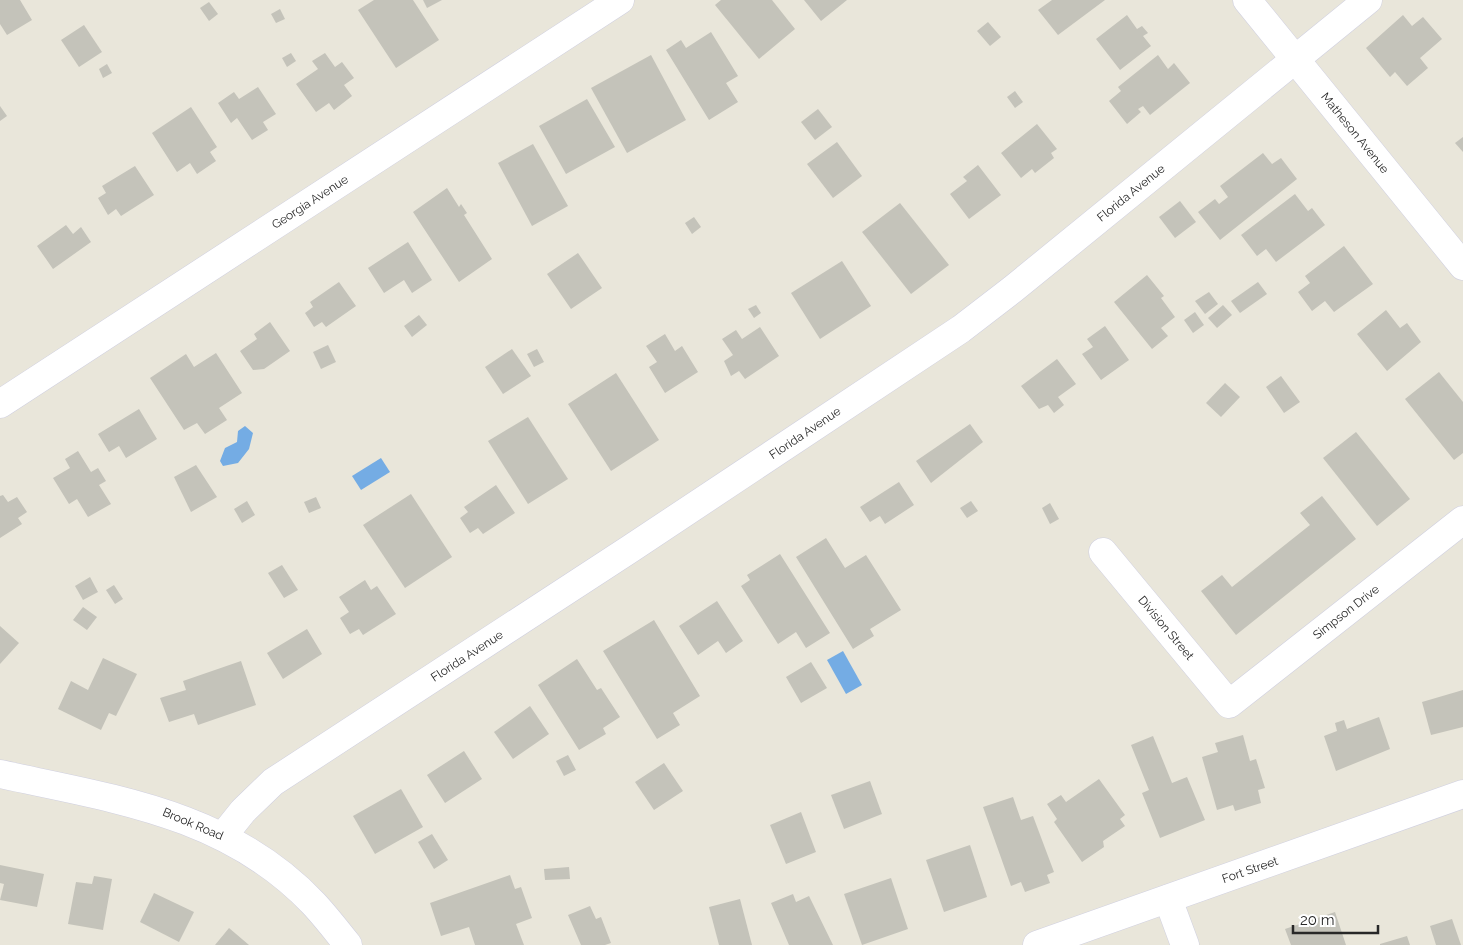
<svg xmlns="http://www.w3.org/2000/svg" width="1463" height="945" font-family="Raleway,sans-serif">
<rect width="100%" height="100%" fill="#e9e6da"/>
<!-- water -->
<g fill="#74ace4">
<path d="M245,426L253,433L249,449L238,463L223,466L220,461L225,448L237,442L238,431Z"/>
<path d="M381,458L390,472L361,490L352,476Z"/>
<path d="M843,651L862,685L846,694L827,660Z"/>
</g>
<!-- building -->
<g fill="#c4c3ba">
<path d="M0,0H20L32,20L7,35L0,24Z"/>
<path d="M374,0H413L439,40L396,68L358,10Z"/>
<path d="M423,0H442L427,8Z"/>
<path d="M721,0H772L795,29L759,59L715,5Z"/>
<path d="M804,0H847L821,21Z"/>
<path d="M1052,0H1105L1058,35L1038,10Z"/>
<path d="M209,2L218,14L209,21L200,8Z"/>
<path d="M280,9L285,19L276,23L271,14Z"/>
<path d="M1127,15L1137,29L1142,26L1148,33L1143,36L1151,46L1120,70L1096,39Z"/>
<path d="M1403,15L1412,26L1423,17L1442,39L1420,58L1428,68L1407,86L1395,72L1390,77L1366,48Z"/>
<path d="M988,22L1001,37L990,46L977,31Z"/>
<path d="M84,25L102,52L79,67L61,40Z"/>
<path d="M711,32L738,76L726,83L738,102L709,120L666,50L681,40L686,48Z"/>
<path d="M291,53L296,61L287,67L282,58Z"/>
<path d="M325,53L335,67L342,62L354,78L344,85L352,96L334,110L329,103L316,112L296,84L318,69L312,61Z"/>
<path d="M651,55L686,120L627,153L591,88Z"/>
<path d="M1158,55L1168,69L1174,63L1190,83L1150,115L1143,106L1138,109L1141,112L1127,124L1109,101L1121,91L1118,87Z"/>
<path d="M107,64L112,73L103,78L99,69Z"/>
<path d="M258,87L276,114L263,122L268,130L252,140L237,118L231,123L218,103L234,92L239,99Z"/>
<path d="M1015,91L1023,102L1015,108L1007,97Z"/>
<path d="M587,99L615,147L566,174L539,126Z"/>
<path d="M0,106L7,116L0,121Z"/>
<path d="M191,107L217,147L210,152L216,161L197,174L190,163L177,172L152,133Z"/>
<path d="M818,109L832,127L815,140L801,122Z"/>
<path d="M1037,124L1057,149L1051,153L1054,158L1035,173L1032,169L1021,178L1001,153Z"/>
<path d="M1463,137V152L1455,143Z"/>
<path d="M837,142L862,176L833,198L807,164Z"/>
<path d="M533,144L568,206L532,226L498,163Z"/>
<path d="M1263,153L1272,164L1281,158L1297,179L1220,240L1198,212L1215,199L1219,204L1228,197L1220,186Z"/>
<path d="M978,165L1001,195L969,219L950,194L967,181L963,177Z"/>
<path d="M135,166L154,195L121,216L116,209L108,215L98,198L106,193L102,186Z"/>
<path d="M447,188L459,207L461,204L467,213L464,215L492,259L459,282L413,212Z"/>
<path d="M1295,194L1308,211L1312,208L1325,225L1276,262L1266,249L1257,256L1241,235Z"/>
<path d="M1180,201L1196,222L1175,238L1159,217Z"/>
<path d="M900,203L949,265L911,294L862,232Z"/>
<path d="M694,217L701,227L692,234L685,223Z"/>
<path d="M66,225L73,234L81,227L91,242L53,269L37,246Z"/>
<path d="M408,242L432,280L412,293L404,280L384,293L368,268Z"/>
<path d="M1344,246L1373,284L1334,312L1325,301L1312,311L1298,292L1310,283L1305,276Z"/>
<path d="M578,253L602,288L571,309L547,274Z"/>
<path d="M842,261L871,306L820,339L791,293Z"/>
<path d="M1147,275L1164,296L1161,298L1175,317L1161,328L1168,336L1152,349L1114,302Z"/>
<path d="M339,282L356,306L326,327L322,322L314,327L305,313L313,307L310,302Z"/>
<path d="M1258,282L1267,294L1240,313L1231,301Z"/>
<path d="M1209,292L1218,304L1205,314L1195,301Z"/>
<path d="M756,305L761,313L754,318L748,309Z"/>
<path d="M1223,305L1232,315L1217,328L1208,318Z"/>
<path d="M1386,310L1400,328L1407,323L1421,342L1387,371L1357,334Z"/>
<path d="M1195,312L1204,325L1193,333L1184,320Z"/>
<path d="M419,315L427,325L412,337L404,326Z"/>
<path d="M270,322L290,351L264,369L253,370L240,351L257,339L254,334Z"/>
<path d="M1105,326L1129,360L1101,380L1082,354L1093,347L1087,339Z"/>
<path d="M760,327L779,356L745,379L739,371L731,376L724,361L733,355L722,339L736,330L742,339Z"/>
<path d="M665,334L675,351L682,346L698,372L665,393L649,367L657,362L646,346Z"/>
<path d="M328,345L336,362L321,369L313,352Z"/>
<path d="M512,349L531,376L503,394L485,367Z"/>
<path d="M537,349L544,362L534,367L527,354Z"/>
<path d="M216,353L242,393L219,408L227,420L205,434L197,423L184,430L150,378L186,354L194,367Z"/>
<path d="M1057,359L1076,384L1058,397L1064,405L1054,413L1048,405L1039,409L1021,386Z"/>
<path d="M1439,372L1463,402V453L1454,460L1405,399Z"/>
<path d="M616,373L659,440L611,471L568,404Z"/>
<path d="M1281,376L1300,402L1284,413L1266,387Z"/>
<path d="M1225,383L1240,397L1221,417L1206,403Z"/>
<path d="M139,409L157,439L126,458L119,446L109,452L98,434Z"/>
<path d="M528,417L568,479L528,504L488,441Z"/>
<path d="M970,424L983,442L931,483L916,461Z"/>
<path d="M1356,432L1410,499L1377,526L1323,458Z"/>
<path d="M78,451L91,472L98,468L106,481L99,485L111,504L88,517L77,499L69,504L53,478L70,468L65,459Z"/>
<path d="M196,465L217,497L191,512L174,477Z"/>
<path d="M899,482L914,505L885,524L880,516L870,522L860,507Z"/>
<path d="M496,485L515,513L483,534L478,528L470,533L460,518L468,512L464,507Z"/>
<path d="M411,494L452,557L405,588L363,525Z"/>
<path d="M3,495L8,502L17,497L27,512L18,518L22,524L0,538V496Z"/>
<path d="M1322,496L1356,539L1236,635L1201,591L1222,575L1232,587L1310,525L1300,513Z"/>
<path d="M316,497L321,508L309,513L304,502Z"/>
<path d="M247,501L255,515L242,523L234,509Z"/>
<path d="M971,501L978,511L967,518L960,508Z"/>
<path d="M1050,503L1059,519L1050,524L1042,508Z"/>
<path d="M826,538L845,568L866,555L901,610L870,629L874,636L853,649L796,557Z"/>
<path d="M780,554L830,633L806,648L796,632L778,644L741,586L750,580L747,575Z"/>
<path d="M282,565L298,590L284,598L268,573Z"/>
<path d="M90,577L98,592L83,600L75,586Z"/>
<path d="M365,580L371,590L377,586L396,614L363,635L359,629L350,634L340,618L349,612L339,597Z"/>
<path d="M114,585L123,599L115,604L106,590Z"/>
<path d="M717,601L743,641L726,653L718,641L698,655L679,626Z"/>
<path d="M83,607L97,617L87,630L73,620Z"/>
<path d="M654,620L700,696L673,713L680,725L657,739L603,651Z"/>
<path d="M0,626L19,643L0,664Z"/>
<path d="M307,629L322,654L283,679L267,653Z"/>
<path d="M103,658L137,674L116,716L109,713L101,730L58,709L71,681L88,690Z"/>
<path d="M577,659L597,690L601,688L620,717L603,728L606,734L579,750L538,685Z"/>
<path d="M241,661L256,705L198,725L194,714L169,722L160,698L186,690L183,681Z"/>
<path d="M811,662L827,688L801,703L786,677Z"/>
<path d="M1463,690V727L1431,735L1422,702Z"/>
<path d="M530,706L549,734L513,759L494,732Z"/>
<path d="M1379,717L1390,749L1336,771L1324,736L1337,731L1335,723L1344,720L1347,729Z"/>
<path d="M1243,735L1250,761L1256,759L1265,788L1258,790L1261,803L1235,811L1233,805L1217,810L1202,757L1218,752L1215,743Z"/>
<path d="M1153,736L1172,783L1187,777L1205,820L1160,838L1142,793L1149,790L1131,745Z"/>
<path d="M464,751L482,779L445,803L427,775Z"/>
<path d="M568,755L576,770L564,776L556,761Z"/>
<path d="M664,763L683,791L654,810L635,782Z"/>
<path d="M1099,779L1125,815L1120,819L1125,826L1103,841L1104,847L1082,862L1054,822L1057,819L1047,804L1061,795L1066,802Z"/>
<path d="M870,781L882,814L844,829L831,795Z"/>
<path d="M401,789L423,827L375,854L353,816Z"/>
<path d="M1013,797L1021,820L1033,816L1054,872L1047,875L1050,883L1025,892L1021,882L1011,886L983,807Z"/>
<path d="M801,812L816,852L786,864L770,825Z"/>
<path d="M432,834L448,860L434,869L418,842Z"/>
<path d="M970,845L987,897L944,912L926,860Z"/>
<path d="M0,865L44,874L37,907L0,900L4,884L0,883Z"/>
<path d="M569,867L570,879L545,880L544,869Z"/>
<path d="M510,875L515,889L521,887L532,918L516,924L524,945H475L469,927L441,936L430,903Z"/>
<path d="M94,876L112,879L103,930L68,924L76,882L92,884Z"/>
<path d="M891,878L908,929L862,945L844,894Z"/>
<path d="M154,893L194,912L179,942L140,922Z"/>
<path d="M793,894L796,902L809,896L833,945H789L771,903Z"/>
<path d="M740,899L752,945H719L709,907Z"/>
<path d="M590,906L596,919L601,917L611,943L605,945H581L568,915Z"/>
<path d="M1335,912L1346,945H1291L1285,929Z"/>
<path d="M1452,919L1461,945H1436L1430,926Z"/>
<path d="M229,928L249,945H215Z"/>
<path d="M1407,936L1410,945H1380V944Z"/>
</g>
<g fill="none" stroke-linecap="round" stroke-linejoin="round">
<defs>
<g id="minor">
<path d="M1247,0L1463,266"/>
<path d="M0,404L620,0"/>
<path d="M1103,552L1229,704L1463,520"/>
<path d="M0,774C115,799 229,814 314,904C326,917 337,931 348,945"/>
<path d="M223,836L243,811L273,782L630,549L961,329L1013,289L1368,0"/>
<path d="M1168,899L1185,945"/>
<path d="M1037,945L1463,794"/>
</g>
</defs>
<!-- minor casing -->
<use href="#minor" stroke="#d0d0e0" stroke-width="29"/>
<!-- minor -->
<use href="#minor" stroke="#fff" stroke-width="28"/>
</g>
<g text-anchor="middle" stroke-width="4" stroke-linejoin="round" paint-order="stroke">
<!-- street labels -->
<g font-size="12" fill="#282828" stroke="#fff">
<text transform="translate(1355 133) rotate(51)" y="4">Matheson Avenue</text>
<text transform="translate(1131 193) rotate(-39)" y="4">Florida Avenue</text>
<text transform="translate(310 202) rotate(-33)" y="4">Georgia Avenue</text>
<text transform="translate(805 433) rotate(-34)" y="4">Florida Avenue</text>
<text transform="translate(1346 612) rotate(-38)" y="4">Simpson Drive</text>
<text transform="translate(1166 628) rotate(50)" y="4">Division Street</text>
<text transform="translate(467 656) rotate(-33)" y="4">Florida Avenue</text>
<text transform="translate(193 824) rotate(23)" y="4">Brook Road</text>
<text transform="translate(1250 870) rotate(-19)" y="4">Fort Street</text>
</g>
</g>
<!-- scale -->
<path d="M1293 925v8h85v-8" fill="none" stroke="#282828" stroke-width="2.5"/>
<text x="1300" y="925" font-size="15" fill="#282828" stroke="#ffffff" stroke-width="4" paint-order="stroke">20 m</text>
</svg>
